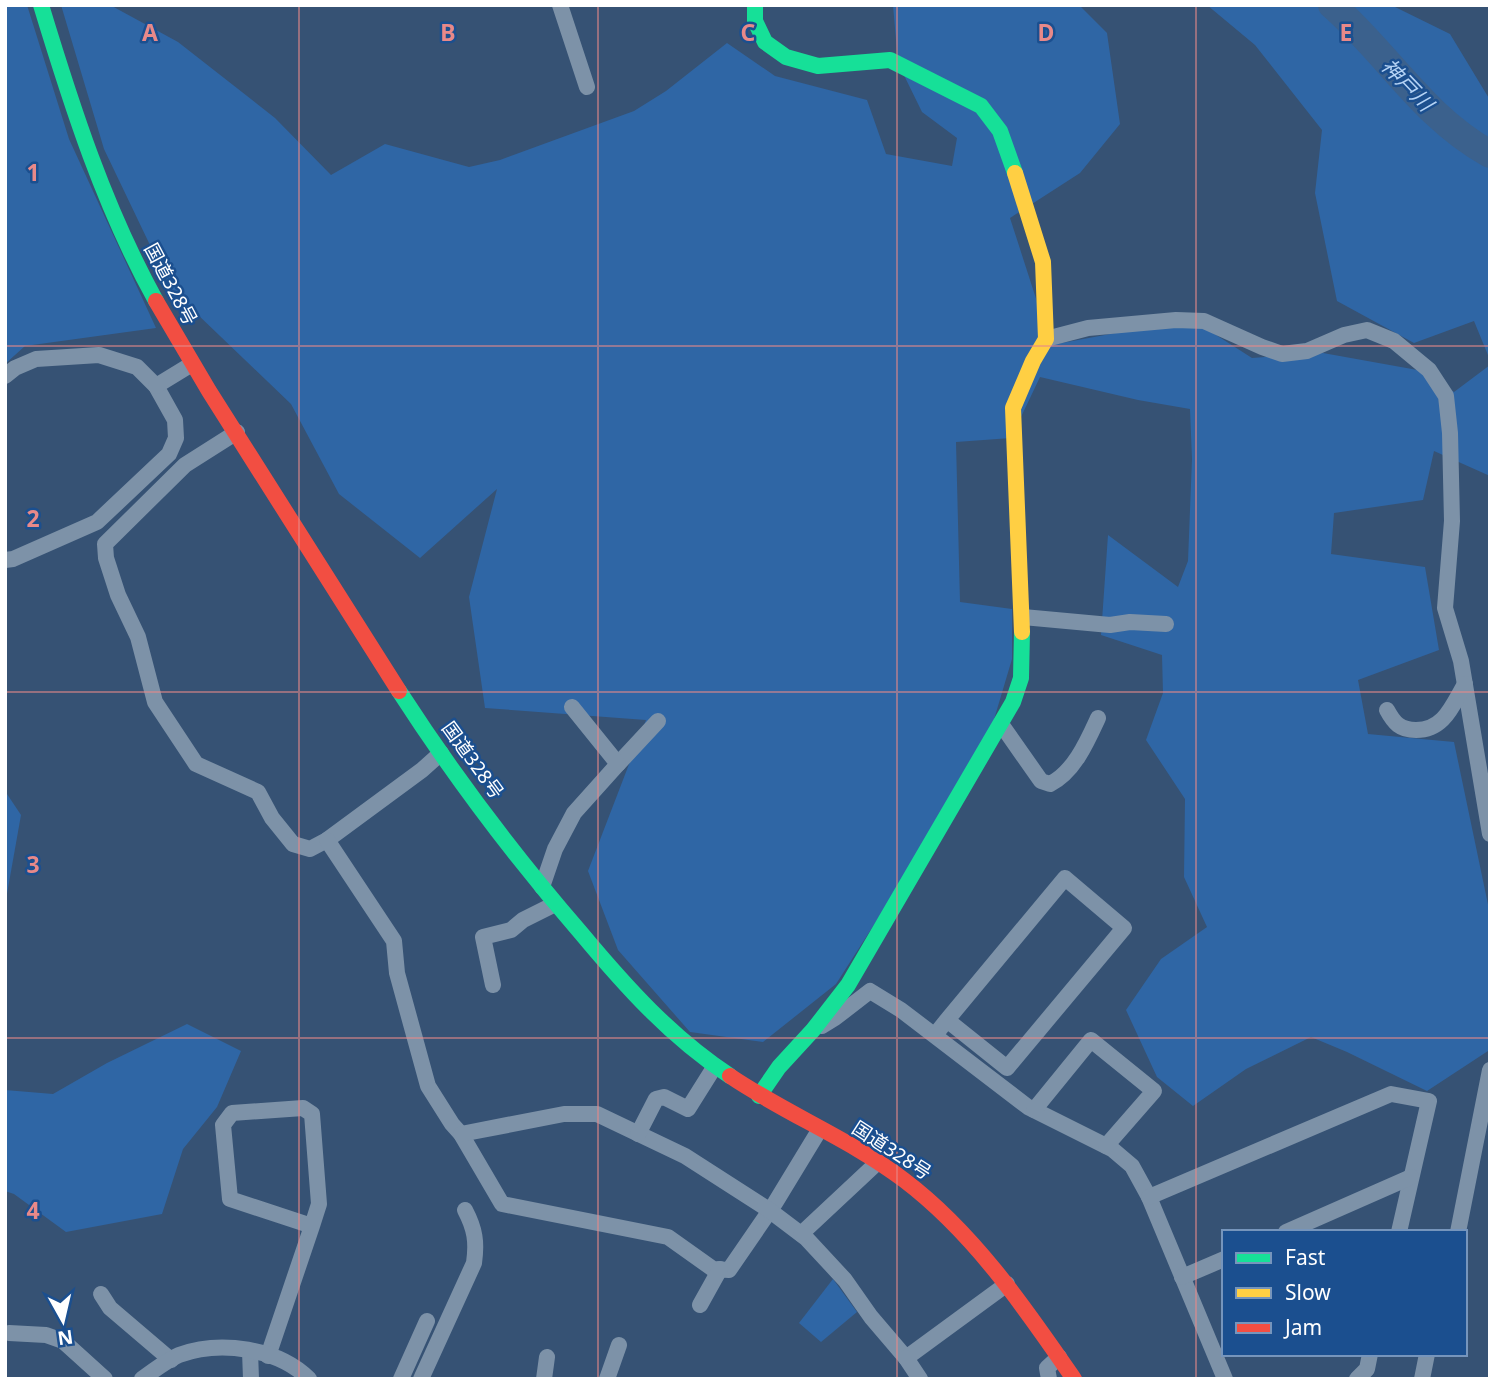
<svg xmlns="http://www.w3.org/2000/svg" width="1495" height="1384" font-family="'Noto Sans','Noto Sans JP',sans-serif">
<rect width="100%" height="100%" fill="#365274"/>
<!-- green -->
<g fill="#2f66a5">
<path d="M5,5H27L69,139L156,328L25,346L5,364Z"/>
<path d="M61,5H110L178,42L275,118L331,175L385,144L469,167L500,160L634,111L666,91L727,43L775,76L867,100L886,154L952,166L957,138L922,112L898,63L893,5H1079L1107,33L1120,124L1080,173L1010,218L1051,345L1191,319L1252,358L1323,353L1423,371L1454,392L1490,365V476L1434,451L1423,500L1334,513L1331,554L1425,567L1439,650L1358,680L1368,734L1454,742L1490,914L1488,1051L1427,1091L1347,1052L1311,1037L1246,1069L1193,1106L1157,1077L1126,1010L1161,959L1207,927L1184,877L1185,799L1146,740L1163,693L1162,655L1101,635L1108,535L1178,587L1188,561L1192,459L1190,409L1138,400L1040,377L1011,438L956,442L960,602L1012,609V659L984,753L836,984L763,1042L690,1032L618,950L588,871L646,720L485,708L469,597L497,489L420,558L339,494L291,404L171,289L104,149Z"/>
<path d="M1207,5H1391L1450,34L1490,100V360L1474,321L1414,343L1337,301L1315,193L1322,130L1255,45Z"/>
<path d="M5,791L21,815L5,905Z"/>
<path d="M187,1024L241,1051L217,1107L183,1149L162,1214L66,1232L14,1194L5,1191V1090L53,1094L107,1063Z"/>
<path d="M833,1279L857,1312L821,1342L799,1323Z"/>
</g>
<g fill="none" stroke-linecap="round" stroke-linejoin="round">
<!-- river -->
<path stroke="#3b618d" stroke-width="28" d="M1332,5C1388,54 1423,117 1490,154"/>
<!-- street -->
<g stroke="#7d92a8" stroke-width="16">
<path d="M560,5L587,87"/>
<path d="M1046,339L1088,328L1176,320L1204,321L1262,347L1282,354L1307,351L1344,335L1367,330L1394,341L1429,370L1446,396L1450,433L1452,521L1445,608L1461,661L1490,834"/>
<path d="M5,376L15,368L36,359L99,355L137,367L156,386L175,420L176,438L169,454L97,522L13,559L5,560"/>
<path d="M156,386L192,364"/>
<path d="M237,432L185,465L105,544L106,558L118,595L138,637L155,702L196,764L258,792L272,818L293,844L310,849L327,840L422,770L441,753"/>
<path d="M1023,617L1110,625L1130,622L1166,624"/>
<path d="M1387,710C1394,723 1400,730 1416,730C1444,730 1452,706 1465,684"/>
<path d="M1001,724L1041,781L1050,784C1074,772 1087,742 1098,718"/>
<path d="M618,764L658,721"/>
<path d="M327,840L394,941L397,973L428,1086L452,1124L461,1134L502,1204L668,1237L713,1269L729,1270L775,1203L820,1129"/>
<path d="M542,887L555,849L574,813L618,764L572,707"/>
<path d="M493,985L483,937L511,930L523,920L555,904"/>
<path d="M822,1026L835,1018L870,991L901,1010L1028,1107L1112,1149L1132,1166L1149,1197L1225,1379"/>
<path d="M935,1035L947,1020L1065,878L1124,928L1007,1068L947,1020"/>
<path d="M1034,1110L1091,1040L1154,1091L1106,1146"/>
<path d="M461,1134L564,1114H597L685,1156L769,1210L806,1238L845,1280L871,1317L906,1358L1007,1284"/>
<path d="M638,1134L656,1099L664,1097L688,1109L715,1066"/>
<path d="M1149,1197L1391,1094L1429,1101L1399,1232"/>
<path d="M1286,1232L1411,1177"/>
<path d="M1458,1232L1490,1070"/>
<path d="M801,1234L878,1162"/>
<path d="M1182,1277L1224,1259"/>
<path d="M101,1294L110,1308L171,1360"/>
<path d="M700,1305L720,1269"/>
<path d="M9,1333L46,1335L63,1341L105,1379"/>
<path d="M250,1351L251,1379"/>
<path d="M268,1356L312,1226L319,1204L312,1114L303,1108L232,1113L223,1125L230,1199L312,1226"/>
<path d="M906,1358L920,1379"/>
<path d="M142,1379C154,1370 166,1361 179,1355C220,1340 278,1348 309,1379"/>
<path d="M401,1379L427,1321"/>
<path d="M421,1379L474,1263C477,1242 475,1229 465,1210"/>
<path d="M544,1379L547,1357"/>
<path d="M607,1379L619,1345"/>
<path d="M1049,1379L1047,1368L1059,1357"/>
<path d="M1357,1379L1367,1369L1370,1354"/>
<path d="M1422,1379L1427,1354"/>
</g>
<!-- fast -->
<g stroke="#16e098" stroke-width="16">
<path d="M41,5C72,107 104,207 156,301"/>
<path d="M755,5V21L765,42L786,57L818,66L890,60L981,106L1000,131L1015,173"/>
<path d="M399,691C454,776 515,857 581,933C626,987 671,1037 730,1076"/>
<path d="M759,1096L779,1067L813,1030L848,985L1013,702L1021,678L1022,632"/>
</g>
<!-- slow -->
<path stroke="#ffcf43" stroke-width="16" d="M1015,173L1043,262L1046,339L1033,361L1013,408L1022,632"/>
<!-- jam -->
<g stroke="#f24e42" stroke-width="16">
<path d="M156,301L209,391L399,691"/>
<path d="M730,1076C786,1114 850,1139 904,1180C974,1233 1025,1308 1074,1379"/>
</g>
</g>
<!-- grid -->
<path fill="none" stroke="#e88989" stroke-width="2" stroke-opacity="0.55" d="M299,5V1379M598,5V1379M897,5V1379M1196,5V1379M5,346H1490M5,692H1490M5,1038H1490"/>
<g text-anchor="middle" stroke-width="5" stroke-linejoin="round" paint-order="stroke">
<!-- street labels -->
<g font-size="19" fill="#fff" stroke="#1b4f8f">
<text transform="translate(171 284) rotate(62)" y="7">国道328号</text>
<text transform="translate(473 760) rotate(54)" y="7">国道328号</text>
<text transform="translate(892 1150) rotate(33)" y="7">国道328号</text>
</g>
<!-- water labels -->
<g font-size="21" font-style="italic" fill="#b5d3f5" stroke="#1b4f8f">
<text transform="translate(1407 85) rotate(46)" y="7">神戸川</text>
</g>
</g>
<g font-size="23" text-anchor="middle" font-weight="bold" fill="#e88989" stroke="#1b4f8f" stroke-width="5" stroke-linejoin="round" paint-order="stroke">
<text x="150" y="41">A</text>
<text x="448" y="41">B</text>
<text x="748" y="41">C</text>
<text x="1046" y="41">D</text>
<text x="1346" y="41">E</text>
<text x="33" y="181">1</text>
<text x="33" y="527">2</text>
<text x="33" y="873">3</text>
<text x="33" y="1219">4</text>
</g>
<!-- border -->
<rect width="1495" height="1384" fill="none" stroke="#ffffff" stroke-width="14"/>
<!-- legend -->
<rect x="1222" y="1230" width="245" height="126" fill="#1b4f8f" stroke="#7695bc" stroke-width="2"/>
<rect x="1236" y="1253" width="35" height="10" fill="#16e098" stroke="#7695bc" stroke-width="2"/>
<text x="1285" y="1265" font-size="21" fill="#ffffff">Fast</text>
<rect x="1236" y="1288" width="35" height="10" fill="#ffcf43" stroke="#7695bc" stroke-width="2"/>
<text x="1285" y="1300" font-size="21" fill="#ffffff">Slow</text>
<rect x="1236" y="1323" width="35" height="10" fill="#f24e42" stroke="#7695bc" stroke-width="2"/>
<text x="1285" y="1335" font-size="21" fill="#ffffff">Jam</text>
<!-- north arrow -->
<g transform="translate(63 1321) rotate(172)" stroke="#1b4f8f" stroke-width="5" paint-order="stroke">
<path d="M0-5L12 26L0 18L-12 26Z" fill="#ffffff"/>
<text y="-10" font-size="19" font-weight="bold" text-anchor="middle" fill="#ffffff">N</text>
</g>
</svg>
